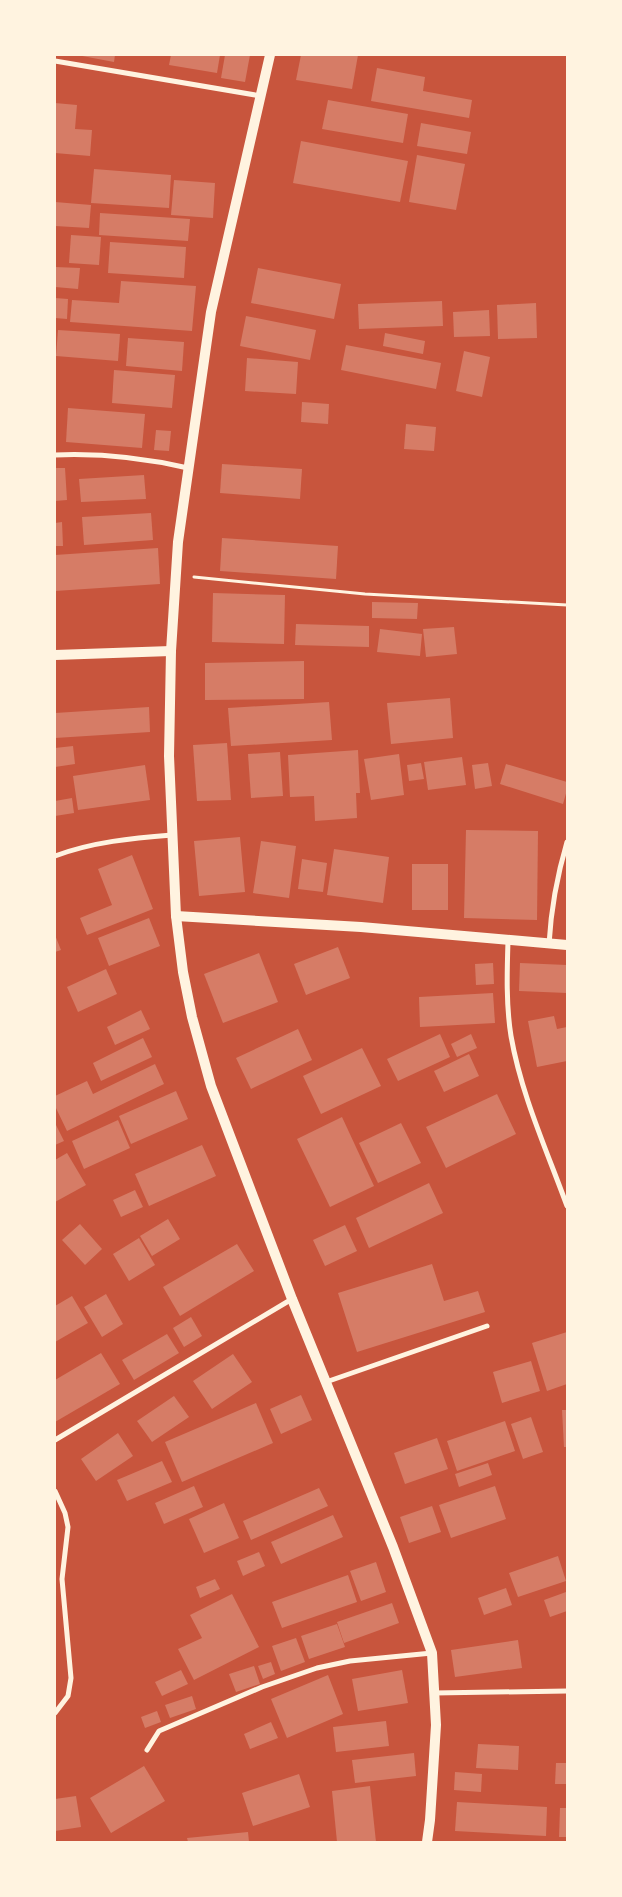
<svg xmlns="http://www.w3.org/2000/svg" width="622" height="1897" font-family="Arial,sans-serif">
<rect width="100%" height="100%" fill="#c8553d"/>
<!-- building -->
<g fill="#d67c66">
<path d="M77,55H115L114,62Z"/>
<path d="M171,55H220L217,73L169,65Z"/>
<path d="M225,55H250L245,82L221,78Z"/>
<path d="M301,55H358L352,89L296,80Z"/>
<path d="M377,68L425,77L423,91L472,100L469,118L371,101Z"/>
<path d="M328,100L408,114L403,143L322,129Z"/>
<path d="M55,103L77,105L75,129L92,130L90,156L55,153Z"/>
<path d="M421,123L471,132L467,154L417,146Z"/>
<path d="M301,141L408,161L400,202L293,183Z"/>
<path d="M417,155L465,164L456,210L409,202Z"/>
<path d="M94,169L171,175L169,208L91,203Z"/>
<path d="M174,180L215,183L213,218L171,215Z"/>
<path d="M55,202L91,205L89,228L55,226Z"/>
<path d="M100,213L190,219L188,241L99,235Z"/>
<path d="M71,235L101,237L99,265L69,263Z"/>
<path d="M110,242L186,247L184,278L108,273Z"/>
<path d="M55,267L80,268L78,289L55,287Z"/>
<path d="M258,268L341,284L334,319L251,303Z"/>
<path d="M121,281L196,286L192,331L70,322L72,300L119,303Z"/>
<path d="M55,298L68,299L67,319L55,318Z"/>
<path d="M442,301L443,326L359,329L358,304Z"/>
<path d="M536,303L537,338L498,339L497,305Z"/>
<path d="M489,310L490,336L454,337L453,312Z"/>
<path d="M246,316L316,330L310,360L240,346Z"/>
<path d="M58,330L120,334L118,361L56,356Z"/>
<path d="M385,333L425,341L423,354L383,346Z"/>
<path d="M128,338L184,342L182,371L126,366Z"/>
<path d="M346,345L441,363L436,389L341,370Z"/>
<path d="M464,351L490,357L482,397L456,391Z"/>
<path d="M247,358L298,362L296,394L245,391Z"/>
<path d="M114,370L175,375L172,408L112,403Z"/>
<path d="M302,402L329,404L328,424L301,422Z"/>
<path d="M68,408L145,414L142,448L66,442Z"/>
<path d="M406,424L436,427L434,451L404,449Z"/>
<path d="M156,430L171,431L169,451L154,450Z"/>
<path d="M222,464L302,469L300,499L220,493Z"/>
<path d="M55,468H65L67,500L55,501Z"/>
<path d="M144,475L146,499L81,502L79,479Z"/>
<path d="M151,513L153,540L84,545L82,517Z"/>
<path d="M62,522L63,546H55V523Z"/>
<path d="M222,538L338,546L336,579L220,571Z"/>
<path d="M158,548L160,584L55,591V555Z"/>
<path d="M213,593L285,595L284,644L212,642Z"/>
<path d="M372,602L418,603L417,619L372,618Z"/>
<path d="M296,624L369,626V647L295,645Z"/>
<path d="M454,627L457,654L426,657L423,629Z"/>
<path d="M380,629L422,634L420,656L377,652Z"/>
<path d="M304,661V699L205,700V663Z"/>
<path d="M450,698L453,738L391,744L387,703Z"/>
<path d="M329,702L332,740L231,746L228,708Z"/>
<path d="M149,707L150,732L55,738V713Z"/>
<path d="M227,743L231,800L197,801L193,745Z"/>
<path d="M73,746L75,764L55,767V748Z"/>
<path d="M358,750L360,793H356L357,818L315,821L314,796L290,797L288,755Z"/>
<path d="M280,752L283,796L251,798L248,754Z"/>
<path d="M399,754L404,795L371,800L364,759Z"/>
<path d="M462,757L466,785L428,790L424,762Z"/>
<path d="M421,763L424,779L409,781L407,765Z"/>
<path d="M488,763L492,786L475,789L472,765Z"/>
<path d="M506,764L567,782V790L563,804L500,784Z"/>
<path d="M145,765L150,800L78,810L73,776Z"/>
<path d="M72,798L74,813L55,816V801Z"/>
<path d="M466,830L538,831L537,920L464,918Z"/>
<path d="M240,837L245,892L199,896L194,841Z"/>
<path d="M261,841L296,846L289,898L253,893Z"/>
<path d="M334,849L389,857L383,903L327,895Z"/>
<path d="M132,855L153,909L87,935L80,918L112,905L98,869Z"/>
<path d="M302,859L327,863L323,892L298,889Z"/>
<rect x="412" y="864" width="36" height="46"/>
<path d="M149,918L160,946L109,966L98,938Z"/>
<path d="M55,935L61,950L55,952Z"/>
<path d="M338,947L350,978L306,995L294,964Z"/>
<path d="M259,953L278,1002L223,1023L204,974Z"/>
<path d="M493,963L494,984L476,985L475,964Z"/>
<path d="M520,963L567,965V993L519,991Z"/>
<path d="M106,969L117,994L78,1012L67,987Z"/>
<path d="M493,993L495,1023L420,1027L419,997Z"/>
<path d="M141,1010L150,1029L115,1045L107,1027Z"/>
<path d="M554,1016L557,1029L567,1027V1061L537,1067L528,1021Z"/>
<path d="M298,1029L312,1060L251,1089L236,1058Z"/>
<path d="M440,1034L450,1057L398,1081L387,1059Z"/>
<path d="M471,1034L477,1048L457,1057L451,1044Z"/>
<path d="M143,1038L152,1057L101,1081L93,1063Z"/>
<path d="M362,1048L381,1086L321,1114L303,1076Z"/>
<path d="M469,1054L479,1076L444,1092L434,1071Z"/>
<path d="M155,1064L164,1084L67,1131L55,1106V1096L87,1081L93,1094Z"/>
<path d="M176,1091L188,1119L131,1144L119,1116Z"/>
<path d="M497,1094L516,1134L446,1168L426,1127Z"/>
<path d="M342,1117L374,1186L330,1207L297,1139Z"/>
<path d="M118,1120L130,1148L84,1169L72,1141Z"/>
<path d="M55,1123L64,1141L55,1145Z"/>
<path d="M401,1123L421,1163L378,1183L359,1143Z"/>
<path d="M202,1145L216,1176L149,1206L135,1174Z"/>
<path d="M67,1153L86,1185L55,1202V1160Z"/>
<path d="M429,1183L443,1213L369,1248L356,1218Z"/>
<path d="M135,1190L143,1207L121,1217L113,1200Z"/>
<path d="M168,1219L180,1239L152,1256L140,1236Z"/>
<path d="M80,1224L102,1249L85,1265L62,1240Z"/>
<path d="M345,1225L357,1251L325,1266L313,1240Z"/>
<path d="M139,1238L155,1265L129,1281L113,1254Z"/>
<path d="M237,1244L254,1271L180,1316L163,1287Z"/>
<path d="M432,1264L444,1301L478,1291L485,1312L357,1352L338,1293Z"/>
<path d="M106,1294L123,1324L102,1337L84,1307Z"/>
<path d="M72,1296L88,1323L55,1342V1306Z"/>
<path d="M191,1317L202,1336L184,1347L173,1328Z"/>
<path d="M567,1332V1384L547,1391L532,1343Z"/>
<path d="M167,1334L179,1353L134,1380L122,1360Z"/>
<path d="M101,1353L120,1384L55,1422V1380Z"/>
<path d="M233,1354L252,1382L212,1409L193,1381Z"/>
<path d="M531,1361L540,1391L502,1403L493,1372Z"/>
<path d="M301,1395L312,1420L281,1434L270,1409Z"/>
<path d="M174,1396L189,1417L152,1442L137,1421Z"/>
<path d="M256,1403L273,1443L182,1482L165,1442Z"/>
<path d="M562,1410H567V1447H564Z"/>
<path d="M531,1417L543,1452L523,1459L511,1424Z"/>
<path d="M505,1421L515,1451L457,1471L447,1441Z"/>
<path d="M118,1433L133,1456L96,1481L81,1459Z"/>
<path d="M437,1438L448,1469L405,1484L394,1453Z"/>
<path d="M162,1461L172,1482L127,1501L117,1480Z"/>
<path d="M488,1463L492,1475L459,1487L455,1474Z"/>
<path d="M194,1486L203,1507L164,1524L155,1503Z"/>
<path d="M495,1486L506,1519L451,1538L439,1505Z"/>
<path d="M319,1488L328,1506L251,1540L243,1521Z"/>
<path d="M224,1503L239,1538L204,1553L189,1519Z"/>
<path d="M432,1506L441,1532L409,1543L400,1517Z"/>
<path d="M333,1515L343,1537L281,1564L271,1542Z"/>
<path d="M259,1552L265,1566L243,1576L237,1561Z"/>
<path d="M558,1556L566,1581L518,1597L509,1573Z"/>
<path d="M376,1562L386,1592L361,1601L350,1571Z"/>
<path d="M348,1575L357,1602L282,1628L272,1602Z"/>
<path d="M215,1579L220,1589L200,1598L196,1587Z"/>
<path d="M506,1588L512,1605L484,1615L478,1598Z"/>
<path d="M566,1592L567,1611L550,1617L544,1600Z"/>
<path d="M232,1594L259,1647L194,1680L178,1649L202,1638L190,1615Z"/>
<path d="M392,1603L399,1623L344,1643L337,1622Z"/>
<path d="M337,1624L345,1647L309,1659L301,1636Z"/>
<path d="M296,1638L305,1662L281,1671L272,1646Z"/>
<path d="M518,1640L522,1668L455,1677L451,1650Z"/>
<path d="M271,1662L275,1674L263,1679L258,1666Z"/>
<path d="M254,1666L260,1684L236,1692L229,1674Z"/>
<path d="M181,1670L188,1684L162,1696L155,1682Z"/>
<path d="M402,1670L408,1703L358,1711L352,1679Z"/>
<path d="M328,1675L343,1714L287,1738L271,1699Z"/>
<path d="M192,1696L196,1709L170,1718L165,1705Z"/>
<path d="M157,1711L161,1722L145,1728L141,1717Z"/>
<path d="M386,1721L389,1746L336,1752L333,1727Z"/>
<path d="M271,1722L278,1738L250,1749L244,1734Z"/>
<path d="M478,1744L519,1746L518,1770L476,1768Z"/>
<path d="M414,1753L416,1776L355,1783L352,1760Z"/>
<path d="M556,1763H567V1784H555Z"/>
<path d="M144,1766L165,1801L111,1833L90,1798Z"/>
<path d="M455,1772L482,1774L481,1792L454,1790Z"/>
<path d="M299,1774L310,1807L253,1826L242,1793Z"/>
<path d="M370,1786L376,1842H337L332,1791Z"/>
<path d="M76,1796L81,1827L55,1831V1799Z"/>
<path d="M457,1802L547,1807L546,1836L455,1831Z"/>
<path d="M560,1808H567V1837H559Z"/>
<path d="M248,1832L249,1842H188L187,1838Z"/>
</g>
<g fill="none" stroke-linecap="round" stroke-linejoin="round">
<!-- path -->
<path stroke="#fff3e0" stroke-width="3" d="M194,577L365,594L567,605"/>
<!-- minor -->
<g stroke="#fff3e0" stroke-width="5">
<path d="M55,61L261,96"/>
<path d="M55,455C100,453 144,458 188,468"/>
<path d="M55,856C92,842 133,838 172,835"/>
<path d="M508,941C507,972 506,1005 511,1036C521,1094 547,1151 567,1206"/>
<path d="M549,944C551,909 557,876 567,842"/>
<path d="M326,1382L487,1326"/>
<path d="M55,1440L292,1299"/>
<path d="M55,1491L65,1513L68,1527L62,1579L71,1678L68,1696L55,1713"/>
<path d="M434,1693L567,1691"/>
<path d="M147,1750L159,1731L262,1687L317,1668L350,1661L432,1653"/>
</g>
<!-- secondary -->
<g stroke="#fff3e0" stroke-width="10">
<path d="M270,55L211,312L178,542L171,651L169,756L176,916L183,972L192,1017L211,1086L292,1299L393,1547L432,1653L436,1725L430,1820L427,1842"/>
<path d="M55,655L171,651"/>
<path d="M176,916L361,927L567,945"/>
</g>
</g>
<!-- border -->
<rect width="622" height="1897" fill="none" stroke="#fff3e0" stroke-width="112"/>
</svg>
